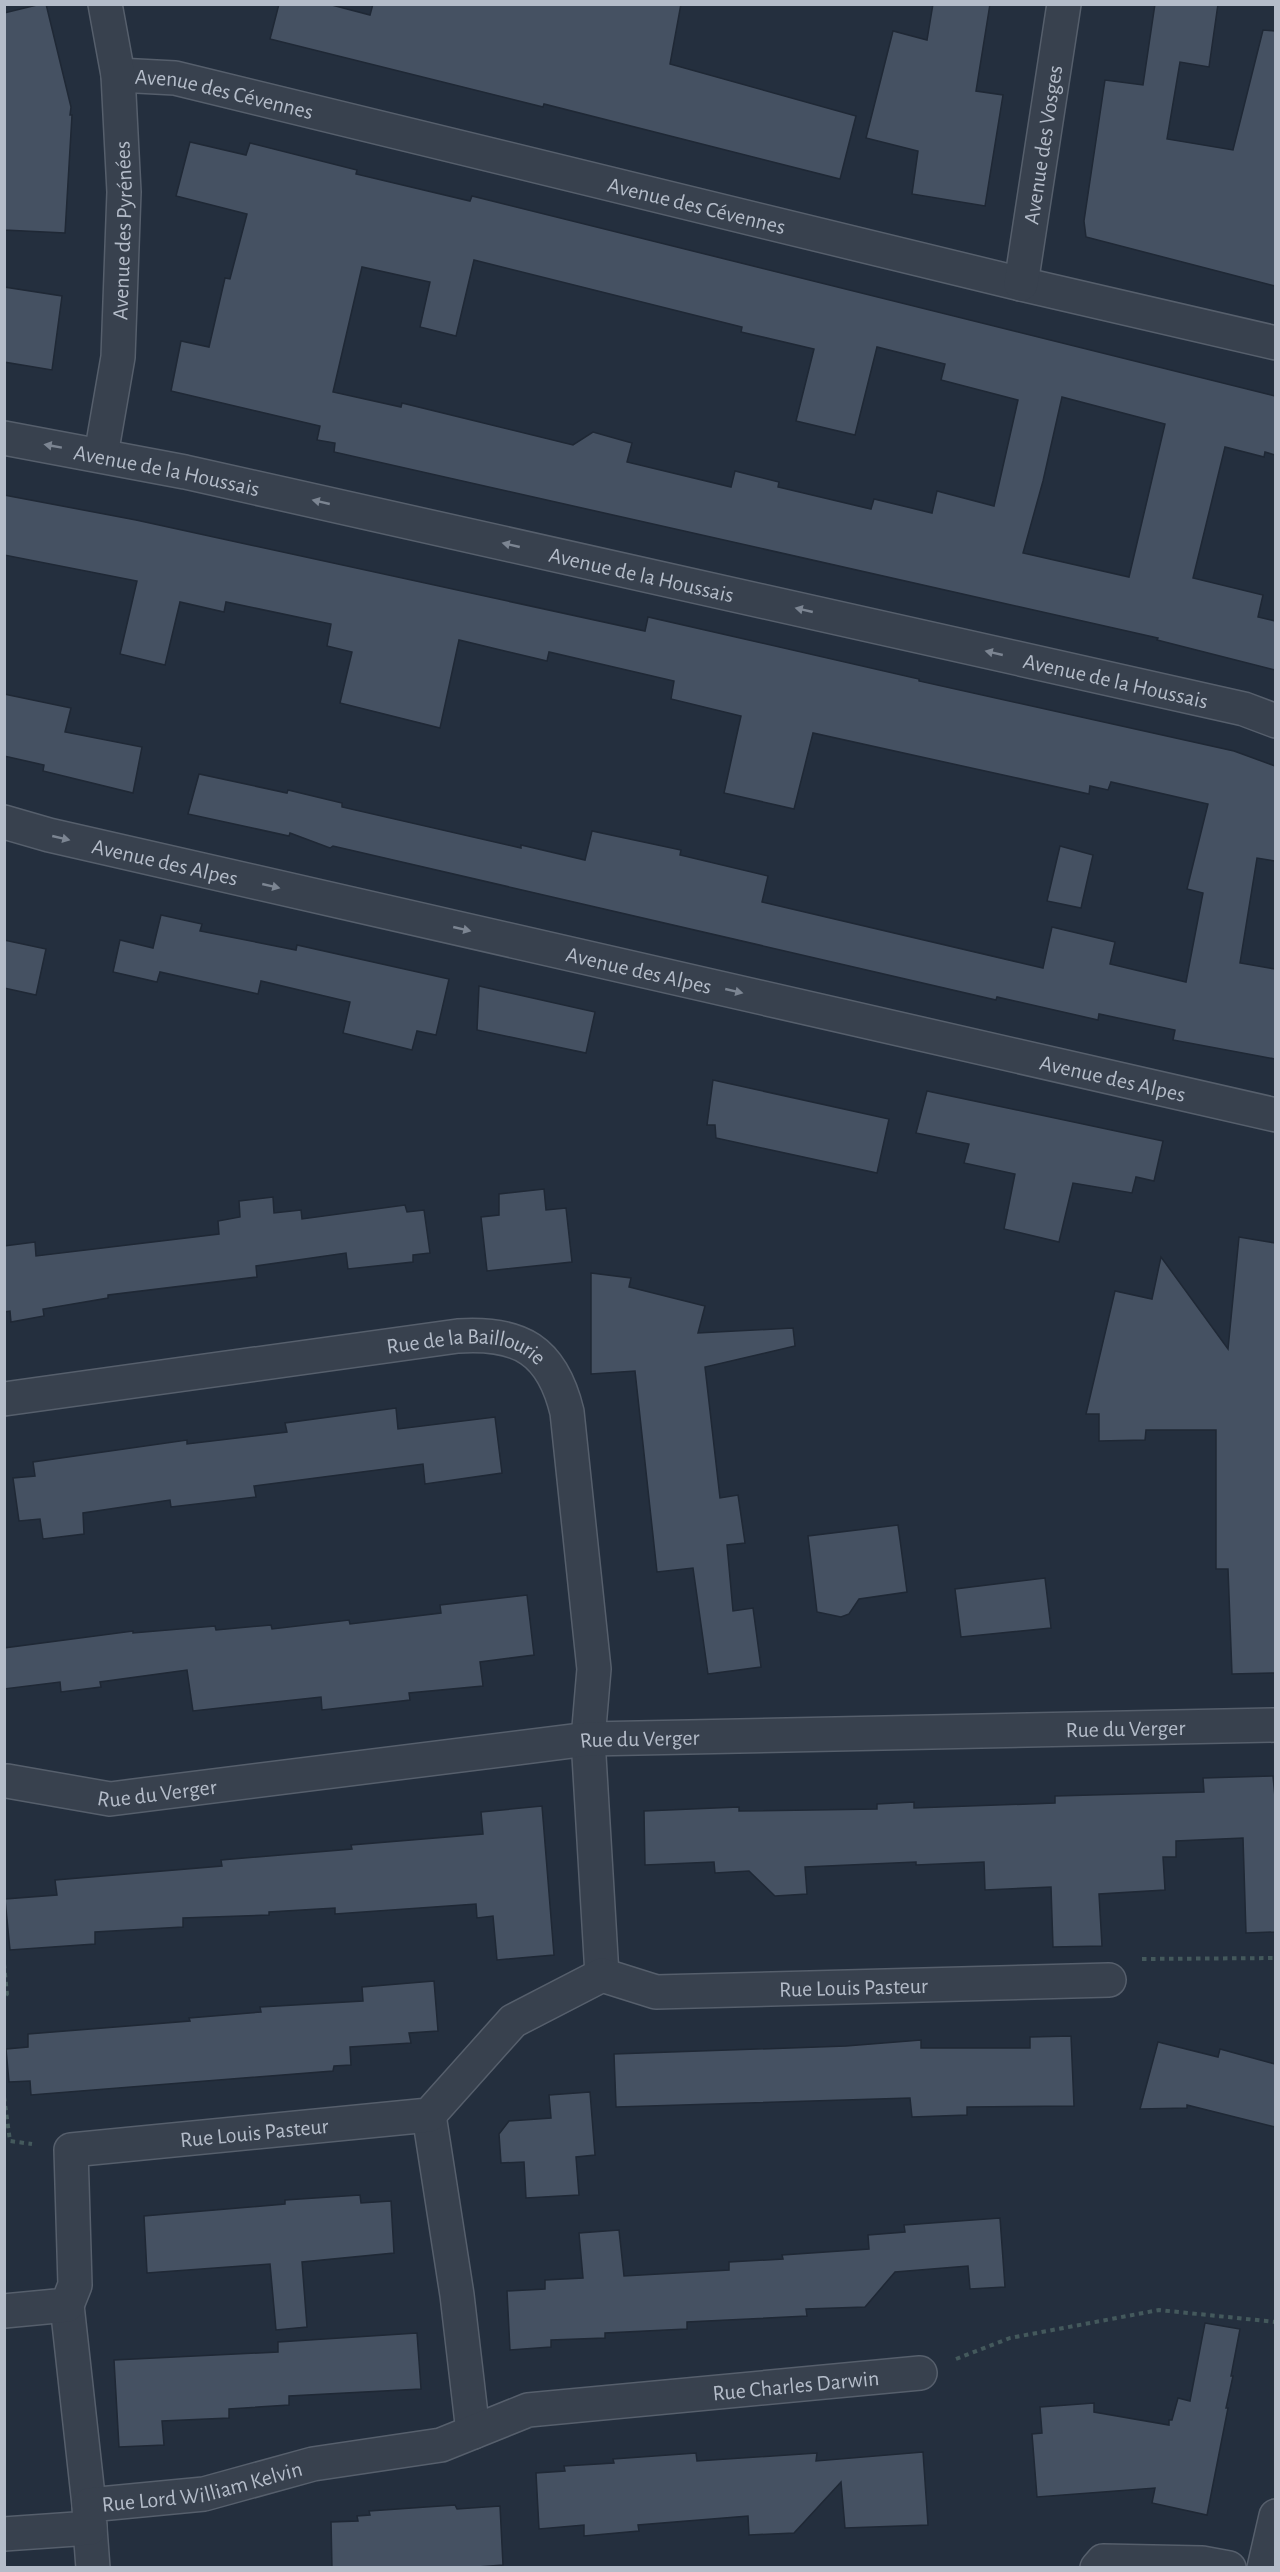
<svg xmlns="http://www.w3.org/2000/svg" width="1280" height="2572" font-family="'Alegreya Sans',sans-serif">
<rect width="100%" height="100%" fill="#242f3e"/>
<!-- building -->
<g fill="#455162" stroke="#1f2835" stroke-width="1.5" fill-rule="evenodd">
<path d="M41,4H46L71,107L70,115H72L65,233L4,230V13Z"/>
<path d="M279,4H328L370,15L373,4H681L670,64L856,116L840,179L544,104L543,107L270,39Z"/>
<path d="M933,4H990L976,91L1003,95L985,206L912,194L918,151L866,138L893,31L927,40Z"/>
<path d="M1155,4H1218L1209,67L1180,62L1167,139L1233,150L1263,30L1275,31V286L1086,237L1084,221L1105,80L1143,85Z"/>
<path d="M190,142L246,155L250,143L357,170L356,174L470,201L472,196L1275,396V455L1265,452L1264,457L1225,447L1193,578L1263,595L1258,617L1275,621V670L1157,640L1158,638L334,452L335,443L317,440L320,426L171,391L181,341L209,347L225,278L230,279L247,214L176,196ZM474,260L742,327L741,332L814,349L796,421L855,435L877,347L945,364L941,380L1018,400L994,506L937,491L932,513L874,499L871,509L778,487L779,482L735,471L731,487L627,462L632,443L593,432L573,445L402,403L401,407L333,392L362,267L430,282L420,327L456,336ZM1062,397L1165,424L1129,577L1023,553L1043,481Z"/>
<path d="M4,287L62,296L52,370L4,362Z"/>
<path d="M4,495L136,520L645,631L648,617L919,679V681L1234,751L1275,766V861L1257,858L1240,963L1275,969V1059L1173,1040L1175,1030L1099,1014L1098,1020L997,997L996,1000L333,846L330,848L290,833L289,836L188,814L199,774L287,793L288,790L342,803V807L521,848V845L585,860L592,831L681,850L680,855L768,876L762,902L1043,968L1052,927L1115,942L1110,964L1186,982L1203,893L1187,889L1208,804L1111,782L1108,790L1090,786L1089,794L813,733L794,809L724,793L741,716L671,699L674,681L549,652L547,661L459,640L440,728L340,703L352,652L327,646L331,624L226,602L224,612L180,602L165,665L120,654L137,581L4,555Z"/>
<path d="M4,694L71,708L65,732L142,747L133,793L43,771L44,765L4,756Z"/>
<path d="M1060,846L1093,855L1081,908L1047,901Z"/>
<path d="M161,915L202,924L200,931L296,950L297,945L449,979L436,1035L417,1031L412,1050L343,1033L350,1002L261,981L258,994L160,972L157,982L113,972L120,940L153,948Z"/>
<path d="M4,940L46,949L36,995L4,988Z"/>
<path d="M479,986L595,1012L586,1053L477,1030Z"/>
<path d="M713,1080L889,1119L877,1173L716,1138L715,1125H707Z"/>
<path d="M927,1091L1163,1141L1154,1181L1136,1177L1132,1193L1073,1183L1059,1242L1004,1229L1015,1174L964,1163L969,1144L916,1133Z"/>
<path d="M544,1189L546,1210L566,1208L572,1262L487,1271L481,1217L499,1215V1194Z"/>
<path d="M273,1197L274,1213L301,1210L302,1219L405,1205L407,1212L424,1210L430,1253L413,1255V1262L348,1269L346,1253L256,1266L257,1277L108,1295V1298L43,1309L44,1316L11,1322L10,1311L4,1312V1246L35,1242L36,1256L219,1234L218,1221L240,1217L239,1201Z"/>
<path d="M1239,1237L1275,1243V1673L1232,1674L1228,1569H1216V1430H1146L1145,1440L1099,1441V1414H1086L1115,1291L1152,1299L1161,1257L1228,1349Z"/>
<path d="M591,1273L631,1278L629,1287L705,1306L698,1333L793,1328L795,1346L705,1367L720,1498L738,1495L745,1543L727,1545L733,1611L753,1608L761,1667L708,1674L693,1568L657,1572L635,1371L591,1374Z"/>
<path d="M396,1408L398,1429L495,1417L502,1473L425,1484L423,1464L254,1486L256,1497L171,1507L170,1500L83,1513L84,1534L43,1539L40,1519L19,1521L13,1478L35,1476L33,1462L187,1440V1444L287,1432L285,1423Z"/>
<path d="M898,1525L907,1592L859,1599L849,1614L841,1617L817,1612L808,1536Z"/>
<path d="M1045,1578L1051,1628L961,1637L955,1589Z"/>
<path d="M527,1595L534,1655L480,1662L483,1686L409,1693L410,1700L322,1710L321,1697L193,1711L187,1670L100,1682L101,1687L61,1692L60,1682L4,1689V1648L133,1631V1633L215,1626L216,1630L271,1625L272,1629L349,1620L350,1624L441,1613L440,1605Z"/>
<path d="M1273,1776L1275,1797V1932L1246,1933L1243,1838L1176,1841V1857H1163L1165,1890L1099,1894L1102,1946L1053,1947L1051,1887L985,1890L984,1862L916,1865V1862L805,1867L807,1894L775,1896L749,1871L715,1873L714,1862L645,1865L644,1811L739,1807V1811L877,1809V1804L914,1802V1808L1055,1803V1796L1204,1792L1203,1778Z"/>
<path d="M542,1806L554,1955L497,1960L493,1916L477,1918L476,1904L335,1914V1908L269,1912V1915L183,1918V1927L95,1932V1944L10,1950L5,1899L57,1895L55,1880L222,1866L221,1860L352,1849L351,1845L483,1834L481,1812Z"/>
<path d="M434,1981L438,2031L409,2033L411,2043L350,2047L351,2065L334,2066L333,2071L31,2095L30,2081L9,2082L6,2049L28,2047V2034L190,2021L189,2018L261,2012L260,2007L363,2001L362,1987Z"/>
<path d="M1071,2036L1074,2106L967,2107V2115L912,2117L910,2098L616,2107L614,2054L846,2046L921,2040V2048H1030V2037Z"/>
<path d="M1158,2042L1218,2057L1220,2049L1275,2064V2127L1187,2105V2108L1140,2109Z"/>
<path d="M590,2092L595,2155L576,2157L579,2195L526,2198L524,2162L501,2163L499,2134L509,2121L551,2118L549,2095Z"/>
<path d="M360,2195L361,2203L391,2201L394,2253L302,2262L307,2327L276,2330L270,2264L147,2273L144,2216L285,2204V2200Z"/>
<path d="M1000,2218L1005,2287L970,2289L968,2266L895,2272L865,2307L806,2309L807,2316L687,2322V2329L605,2333V2338L551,2340V2347L510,2350L507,2291L545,2289V2280L583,2278L579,2233L619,2230L624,2276L729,2270V2262L783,2259L782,2255L869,2249L868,2235L905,2232L904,2225Z"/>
<path d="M1205,2323L1240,2329L1231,2376H1233L1226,2408H1228L1207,2515L1152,2503L1155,2488L1037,2497L1032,2434L1042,2433L1040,2407L1094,2403V2412L1169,2425V2420H1172L1178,2398L1190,2401Z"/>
<path d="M417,2333L421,2389L289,2396V2405L229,2409V2418L162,2421L164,2445L119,2447L114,2360L278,2352V2342Z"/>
<path d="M923,2452L928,2525L845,2528L841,2482L794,2533L749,2535L748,2516L638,2525L639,2531L584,2536V2525L539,2529L536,2473L565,2471L564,2466L614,2463L613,2459L696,2453L697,2461L817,2453L816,2461Z"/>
<path d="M455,2505L457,2509L500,2506L503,2565L465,2568H332L331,2522L358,2521L357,2516L370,2515L369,2511Z"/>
</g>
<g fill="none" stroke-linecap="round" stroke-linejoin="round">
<defs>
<g id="street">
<path id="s1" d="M118,75L175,78L1021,284L1276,343"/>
<path id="s2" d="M1021,284L1064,4"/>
<path id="s3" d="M4,438L185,472L1244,709L1276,721"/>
<path id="s4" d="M101,455L118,357L124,192L118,75L105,4"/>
<path id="s5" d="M4,822L49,835L1276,1115"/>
<path id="s6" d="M4,1399L458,1336C520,1332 552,1350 567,1412L594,1669L588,1739L602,1975"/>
<path id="s7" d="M7,1781L110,1799L588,1739L1276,1725"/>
<path d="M429,2115L457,2295L473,2432"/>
<path d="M67,2305L89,2505"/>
<path id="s8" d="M4,2311L67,2305L75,2285L71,2150L429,2115L513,2021L602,1975L656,1992L1109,1980"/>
<path d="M90,2528L93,2568"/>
<path id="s9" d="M4,2534L90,2528L89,2505L204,2494L313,2464L441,2445L528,2410L920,2373"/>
<path d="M1097,2568L1103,2561L1202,2563L1229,2568"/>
<path d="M1264,2568L1276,2516"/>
</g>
</defs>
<!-- street casing -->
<use href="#street" stroke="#565f6c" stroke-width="36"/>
<!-- path -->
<g stroke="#44595c" stroke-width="4" stroke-dasharray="4.5 4.5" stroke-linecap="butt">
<path d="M1142,1959L1276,1958"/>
<path d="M4,1964L7,1994L4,1996"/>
<path d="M4,2097L10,2141L32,2144"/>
<path d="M956,2359L1010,2338L1159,2310L1276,2322"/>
</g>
<!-- street -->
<use href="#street" stroke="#38414e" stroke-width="33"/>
</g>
<!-- one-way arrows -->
<defs><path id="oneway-solid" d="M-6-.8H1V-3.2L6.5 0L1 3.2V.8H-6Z" transform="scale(1.5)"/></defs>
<g fill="#7c8592">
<use href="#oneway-solid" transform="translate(53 446) rotate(-170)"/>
<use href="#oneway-solid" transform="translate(321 502) rotate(-167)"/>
<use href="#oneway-solid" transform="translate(511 545) rotate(-167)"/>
<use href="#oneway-solid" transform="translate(804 610) rotate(-167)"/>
<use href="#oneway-solid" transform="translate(994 653) rotate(-167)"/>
<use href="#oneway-solid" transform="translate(61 838) rotate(13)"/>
<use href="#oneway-solid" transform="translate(271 886) rotate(13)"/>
<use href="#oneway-solid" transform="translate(462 929) rotate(13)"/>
<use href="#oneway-solid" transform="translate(734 991) rotate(13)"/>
</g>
<g text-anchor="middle" stroke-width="4.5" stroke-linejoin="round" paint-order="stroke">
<!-- street labels -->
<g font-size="22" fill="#b4bcc9" stroke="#1d2633">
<text dy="8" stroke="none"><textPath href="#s1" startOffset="108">Avenue des Cévennes</textPath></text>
<text dy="8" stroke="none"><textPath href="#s2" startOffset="141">Avenue des Vosges</textPath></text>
<text dy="8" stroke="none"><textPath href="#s1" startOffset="594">Avenue des Cévennes</textPath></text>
<text dy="8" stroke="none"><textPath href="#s4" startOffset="226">Avenue des Pyrénées</textPath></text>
<text dy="8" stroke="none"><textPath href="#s3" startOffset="166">Avenue de la Houssais</textPath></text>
<text dy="8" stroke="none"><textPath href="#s3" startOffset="652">Avenue de la Houssais</textPath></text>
<text dy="8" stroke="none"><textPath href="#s3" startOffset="1138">Avenue de la Houssais</textPath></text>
<text dy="8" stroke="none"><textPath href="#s5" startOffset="166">Avenue des Alpes</textPath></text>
<text dy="8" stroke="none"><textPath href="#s5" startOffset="652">Avenue des Alpes</textPath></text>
<text dy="8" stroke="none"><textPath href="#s5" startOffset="1138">Avenue des Alpes</textPath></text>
<text dy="8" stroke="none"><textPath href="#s6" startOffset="468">Rue de la Baillourie</textPath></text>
<text dy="8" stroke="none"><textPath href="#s7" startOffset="1124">Rue du Verger</textPath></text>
<text dy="8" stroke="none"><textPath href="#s7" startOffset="638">Rue du Verger</textPath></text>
<text dy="8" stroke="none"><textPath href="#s7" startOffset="152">Rue du Verger</textPath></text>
<text dy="8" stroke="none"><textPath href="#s8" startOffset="1060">Rue Louis Pasteur</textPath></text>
<text dy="8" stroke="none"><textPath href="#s8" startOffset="404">Rue Louis Pasteur</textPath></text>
<text dy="8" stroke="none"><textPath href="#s9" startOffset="830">Rue Charles Darwin</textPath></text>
<text dy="8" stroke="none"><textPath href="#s9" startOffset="224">Rue Lord William Kelvin</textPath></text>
</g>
</g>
<!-- border -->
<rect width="1280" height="2572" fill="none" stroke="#b4bcc9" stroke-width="12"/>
</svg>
